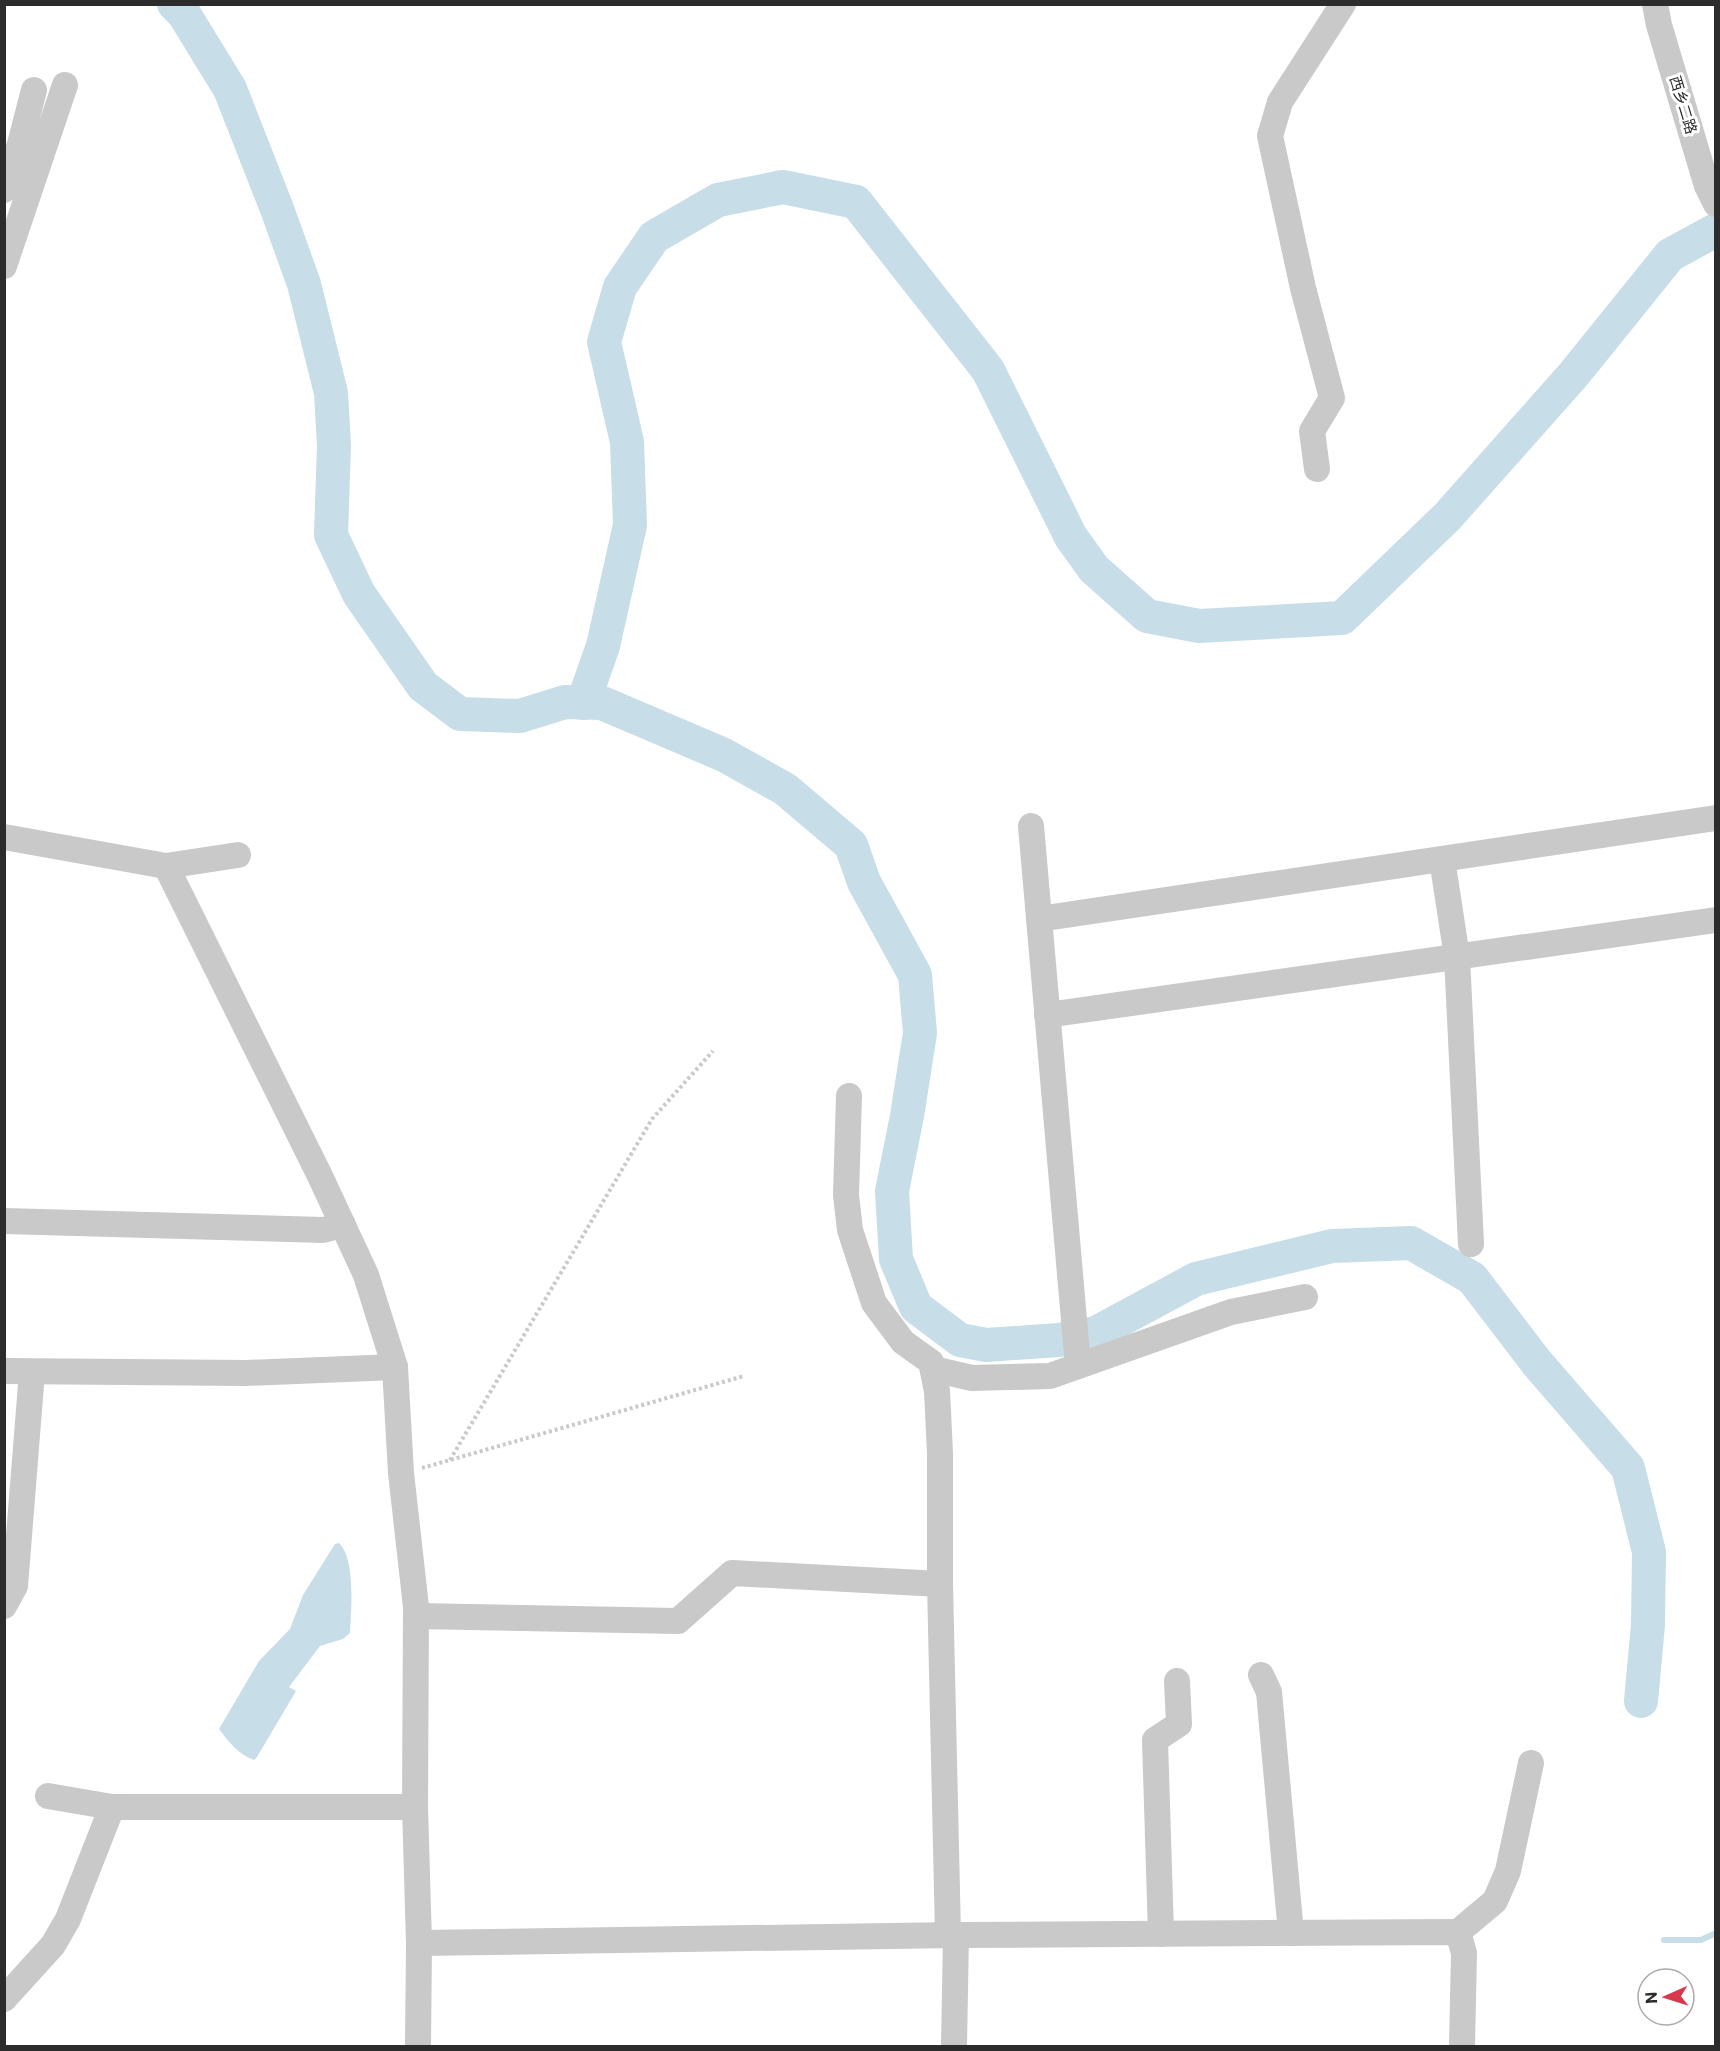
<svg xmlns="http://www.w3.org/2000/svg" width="1720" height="2051" font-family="Commissioner,'Noto Sans SC',sans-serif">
<rect width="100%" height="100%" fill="#fff"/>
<!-- water -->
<path fill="#c7dde8" d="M339,1543C356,1559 351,1611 350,1633L343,1639L320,1646L289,1687L296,1691L257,1757L254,1760C239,1755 228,1741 219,1729L259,1661L290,1629L303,1595L335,1544Z"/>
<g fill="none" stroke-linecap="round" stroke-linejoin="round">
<!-- stream -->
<path stroke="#c7dde8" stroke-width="6" d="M1664,1940H1701L1716,1933"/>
<!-- river -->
<g stroke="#c7dde8" stroke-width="34">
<path d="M174,4L184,14L230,89L277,209L304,284L331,393L334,445L331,535L359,594L423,686L460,714L520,716L565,702L602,703L724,755L785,789L851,845L864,882L915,975L920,1033L907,1116L892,1191L896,1259L916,1307L960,1340L986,1345L1059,1340L1096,1333L1196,1279L1332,1246L1411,1243L1472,1278L1537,1363L1628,1468L1649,1552L1648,1625L1641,1701"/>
<path d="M583,703L603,646L630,525L627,442L604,342L620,287L654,237L718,200L783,187L856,202L988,370L1071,537L1094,569L1147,616L1199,626L1342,618L1447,517L1574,374L1670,255L1716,230"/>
</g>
<!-- path -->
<g stroke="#c9c9c9" stroke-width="4" stroke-dasharray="3 3" stroke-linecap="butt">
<path d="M450,1460L652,1119L713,1051"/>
<path d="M422,1468L744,1376"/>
</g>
<!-- minor -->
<g stroke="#c9c9c9" stroke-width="26">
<path d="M1655,4L1659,25L1707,186L1716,204"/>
<path d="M4,190L20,144L34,90"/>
<path d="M4,266L65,85"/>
<path d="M1317,469L1312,431L1332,398L1303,288L1270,136L1280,102L1343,4"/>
<path d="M1031,826L1078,1366"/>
<path d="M4,837L166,866L238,855"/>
<path d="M1442,859L1457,957L1471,1244"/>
<path d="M166,866L320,1176L366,1275L395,1367L401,1473L416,1607L415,1807L419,1943L418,2046"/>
<path d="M1039,919L1716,818"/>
<path d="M1047,1015L1716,920"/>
<path d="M849,1096L846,1195L850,1230L874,1303L903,1342L931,1362L937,1391L940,1453V1584"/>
<path d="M4,1221L323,1230L343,1225"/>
<path d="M933,1369L972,1378L1050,1376L1231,1312L1305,1297"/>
<path d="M4,1371L246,1373L395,1367"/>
<path d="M4,1606L15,1586L32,1372"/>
<path d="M416,1616L678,1621L732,1573L940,1584L948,1935"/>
<path d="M1261,1675L1269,1692L1291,1933"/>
<path d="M48,1796L112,1807H415"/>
<path d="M1458,1932L1495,1901L1508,1871L1531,1763"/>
<path d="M1161,1934L1155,1740L1179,1724L1177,1681"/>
<path d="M419,1943L956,1935L1458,1932L1464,1953L1462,2046"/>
<path d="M4,1999L53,1945L68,1919L112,1807"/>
<path d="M954,2046L956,1935"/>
</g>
</g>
<g text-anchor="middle" stroke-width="6" stroke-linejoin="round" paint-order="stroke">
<!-- street labels -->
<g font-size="15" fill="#2c2c2c" stroke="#fff">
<text transform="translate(1683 105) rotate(73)" y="5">西乡二路</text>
</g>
</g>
<!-- border -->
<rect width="1720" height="2051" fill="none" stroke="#2c2c2c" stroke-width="12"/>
<!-- north arrow -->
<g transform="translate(1666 1997) rotate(267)"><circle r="28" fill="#ffffff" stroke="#ababab" stroke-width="1.5"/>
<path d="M0-4.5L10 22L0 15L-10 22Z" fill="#d9384c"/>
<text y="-9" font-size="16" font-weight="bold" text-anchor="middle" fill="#2c2c2c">N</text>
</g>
</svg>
